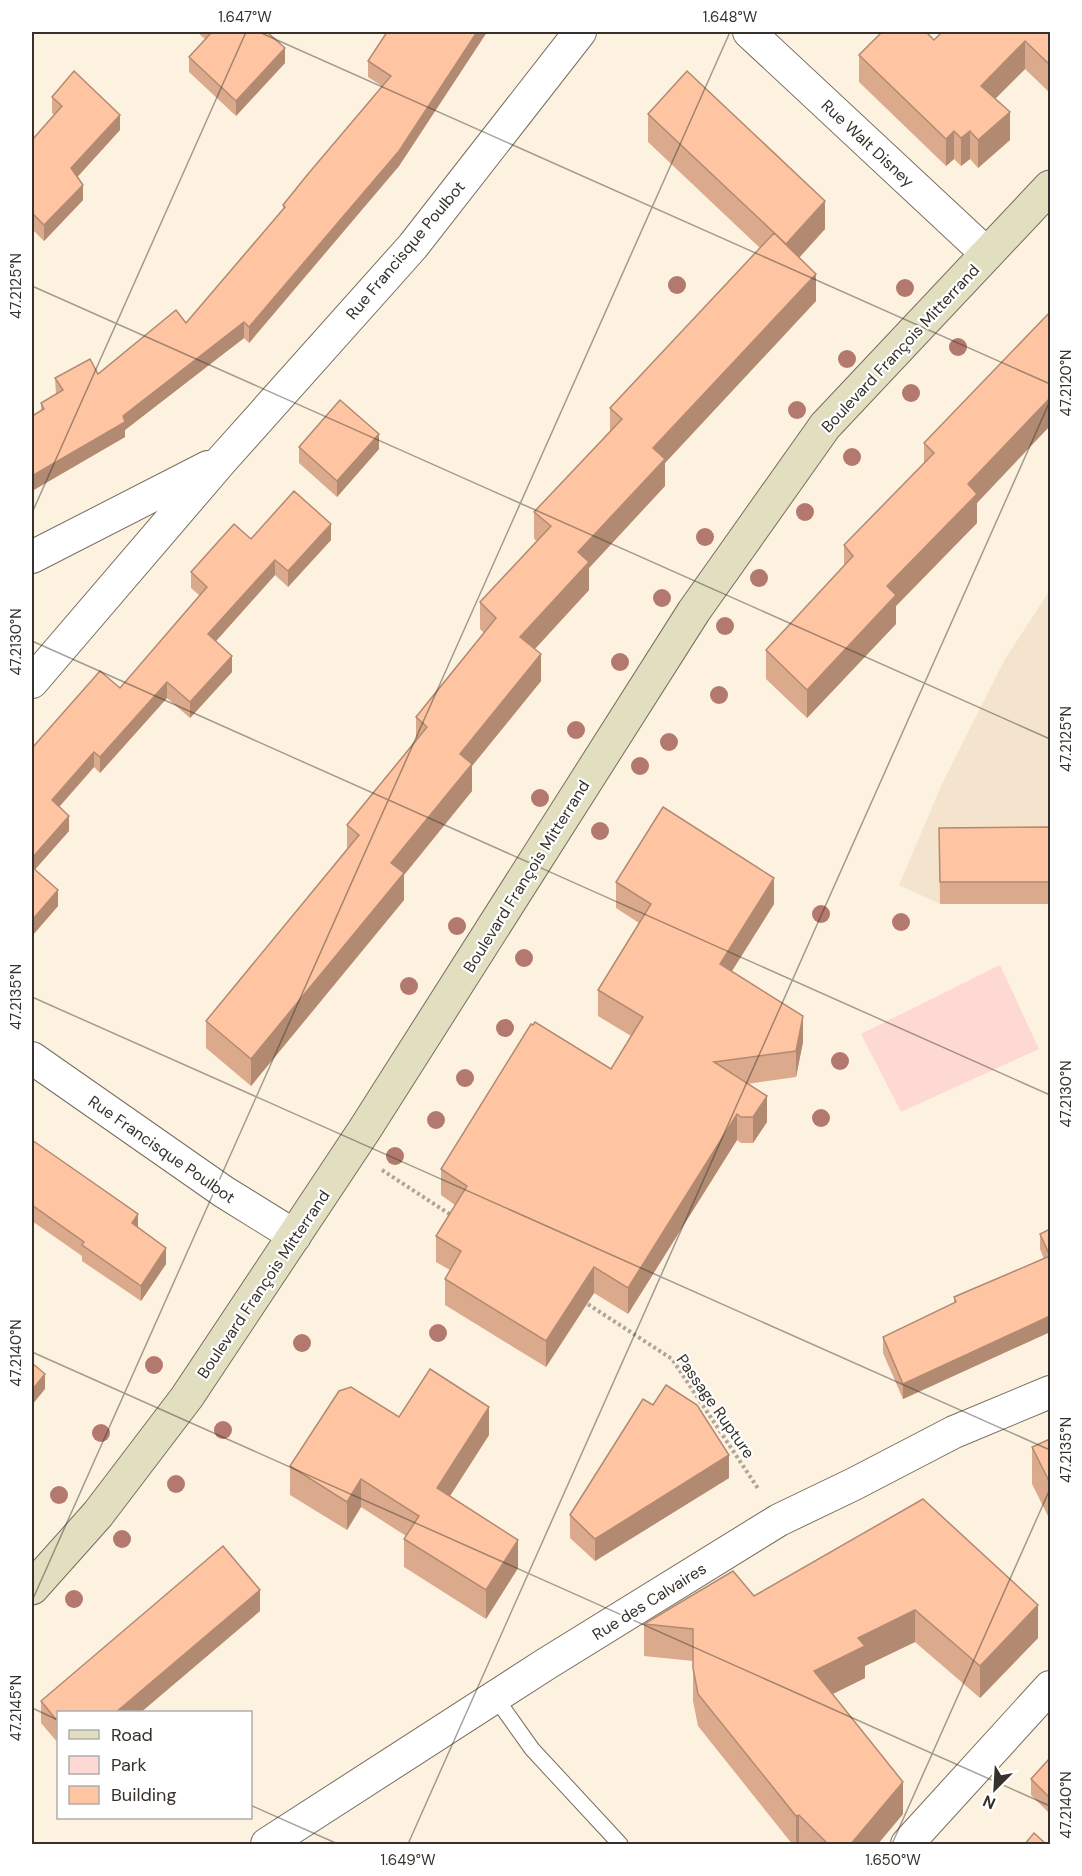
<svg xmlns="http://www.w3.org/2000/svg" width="1082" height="1876" font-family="'DM Sans',sans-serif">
<rect width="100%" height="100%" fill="#fdf1e0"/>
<!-- built -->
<path fill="#f4e4cd" d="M1050,590V904H940L899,885L942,784L1005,659Z"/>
<!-- green -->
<path fill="#fed9d4" d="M1000,965L1039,1049L901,1112L861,1034Z"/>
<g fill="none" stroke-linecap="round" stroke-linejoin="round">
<defs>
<path id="lane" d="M495,1697L532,1749L620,1844"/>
<g id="street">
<path d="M749,32L987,254"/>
<path d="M32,557L208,467"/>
<path d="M32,682L222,460L413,246L580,32"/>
<path d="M32,1058L224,1192L295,1236"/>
<path d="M267,1844L546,1664L779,1520L854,1484L954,1432L1050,1392"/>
<path d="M907,1844L1050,1687"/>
</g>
<path id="secondary" d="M32,1588L98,1514L187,1397L365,1129L694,611L825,426L1050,187"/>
</defs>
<!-- lane casing -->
<use href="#lane" stroke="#786e5f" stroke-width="17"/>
<!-- street casing -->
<use href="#street" stroke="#786e5f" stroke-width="34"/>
<!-- secondary casing -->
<use href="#secondary" stroke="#786e5f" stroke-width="35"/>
<!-- path -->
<g stroke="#aea598" stroke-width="4" stroke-dasharray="3 3" stroke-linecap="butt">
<path d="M382,1170L454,1217"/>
<path d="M583,1301L672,1359L759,1490"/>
</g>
<!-- lane -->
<use href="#lane" stroke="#fff" stroke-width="15"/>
<!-- street -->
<use href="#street" stroke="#fff" stroke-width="32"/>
<!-- secondary -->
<use href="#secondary" stroke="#e2dec0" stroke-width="33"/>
</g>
<!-- trees -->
<g fill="#b3796f">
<circle cx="677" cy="285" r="9"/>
<circle cx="905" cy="288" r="9"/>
<circle cx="958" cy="347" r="9"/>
<circle cx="847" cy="359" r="9"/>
<circle cx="911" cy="393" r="9"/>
<circle cx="797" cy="410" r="9"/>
<circle cx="852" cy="457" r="9"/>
<circle cx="805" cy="512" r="9"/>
<circle cx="705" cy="537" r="9"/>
<circle cx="759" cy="578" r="9"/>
<circle cx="662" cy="598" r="9"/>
<circle cx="725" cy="626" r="9"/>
<circle cx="620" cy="662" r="9"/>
<circle cx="719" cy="695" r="9"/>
<circle cx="576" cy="730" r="9"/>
<circle cx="669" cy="742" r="9"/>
<circle cx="640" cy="766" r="9"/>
<circle cx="540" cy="798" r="9"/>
<circle cx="600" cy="831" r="9"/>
<circle cx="821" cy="914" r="9"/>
<circle cx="901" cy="922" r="9"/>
<circle cx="457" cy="926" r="9"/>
<circle cx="524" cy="958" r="9"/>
<circle cx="409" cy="986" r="9"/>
<circle cx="505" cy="1028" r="9"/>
<circle cx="840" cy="1061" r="9"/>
<circle cx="465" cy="1078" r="9"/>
<circle cx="821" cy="1118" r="9"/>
<circle cx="436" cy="1120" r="9"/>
<circle cx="395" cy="1156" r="9"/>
<circle cx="438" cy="1333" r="9"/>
<circle cx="302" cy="1343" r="9"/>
<circle cx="154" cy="1365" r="9"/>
<circle cx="223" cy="1430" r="9"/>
<circle cx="101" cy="1433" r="9"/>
<circle cx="176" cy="1484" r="9"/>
<circle cx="59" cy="1495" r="9"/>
<circle cx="122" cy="1539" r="9"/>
<circle cx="74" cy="1599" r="9"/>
</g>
<!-- wall -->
<g fill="#dba98c">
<path d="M197,32H267L285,63L236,116L189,72V57L205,39Z"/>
<path d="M387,32H487L399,166L249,343L244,338L125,430V437L32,491V416L41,410V403L56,394L55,378L98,374L186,323L283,209V205L382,86L368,77V61Z"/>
<path d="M1050,32V93L1025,69L995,99L1010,140L978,168L970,159L961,166L954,159L946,166L859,82V55L934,40Z"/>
<path d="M52,97L120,130L77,177L83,200L44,241L32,229V140L54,115L52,113Z"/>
<path d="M648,114L825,229L799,258L816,301L665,463V486L589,568V590L535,649L541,681L472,766V791L404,875V900L251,1086L206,1048V1021L347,849V825L416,741V717L484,633L480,629V602L537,541L534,539V512L610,431V408L760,248L648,142Z"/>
<path d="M1050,312L977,503V523L896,606V624L807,718L766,679V650L844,565V545L924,463V443Z"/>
<path d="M299,447L379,449L337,497L299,463Z"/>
<path d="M251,539L331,540L288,587L275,575L216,641L232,672L190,718L167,698L100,773L94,767L59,807L69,831L34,870L58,906L32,936V748L120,688L200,596L191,588V572Z"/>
<path d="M1050,827V904H940L939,828Z"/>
<path d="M616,882L774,904L732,971L803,1042L796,1077L747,1084L767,1122L753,1143H741L737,1140L628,1314L594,1293L546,1367L445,1305V1279L450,1270L436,1262V1236L455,1205L441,1195V1169L533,1025L611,1069L631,1036L598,1016V990L639,923L616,908Z"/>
<path d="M32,1140L138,1227L166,1264L141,1301L82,1261V1256L32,1221Z"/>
<path d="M1050,1229V1332L903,1399L883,1353V1337L954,1303V1297L1044,1259L1040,1249V1234Z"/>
<path d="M653,1405L729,1478L595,1561L570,1538V1515Z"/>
<path d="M399,1417L489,1435L450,1496L518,1568L486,1619L404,1567V1539L406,1536L361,1507L347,1530L290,1495V1466Z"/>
<path d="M1050,1439V1520L1032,1484V1447Z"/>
<path d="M923,1499L1038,1638L980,1698L915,1642L865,1666V1678L833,1694L903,1814L877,1845H793L698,1726L693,1701V1661L644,1656V1624L754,1596Z"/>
<path d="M260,1611L140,1713H58V1743L41,1723V1701Z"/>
<path d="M1050,1758V1814L1031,1795V1779Z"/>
</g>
<!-- shaded-wall -->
<g fill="#b28a72">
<path d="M477,32H487L399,166L249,343V327Z"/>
<path d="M1025,41V69L981,113V86Z"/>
<path d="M285,48V63L236,116V101Z"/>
<path d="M1010,112V140L978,168V140Z"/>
<path d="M120,115V130L71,184V168Z"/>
<path d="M954,131V159L946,166V139Z"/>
<path d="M970,131V159L961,166V138Z"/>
<path d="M83,185V200L44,241V225Z"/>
<path d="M825,201V229L786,272V244Z"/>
<path d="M816,274V301L665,463V486L589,568V590L520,665V637L578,552L653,448Z"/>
<path d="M244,322V338L125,430V437L32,491V476L123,416Z"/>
<path d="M1050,398V426L977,503V523L896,606V624L807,718V690L968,484Z"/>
<path d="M379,434V449L337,497V481Z"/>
<path d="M331,524V540L288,587V571Z"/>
<path d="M275,560V575L208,650V634Z"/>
<path d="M541,654V681L472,766V791L404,875V900L251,1086V1059L391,863L460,754Z"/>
<path d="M232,656V672L190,718V702Z"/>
<path d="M167,682V698L100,773V757Z"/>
<path d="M94,752V767L52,815V800Z"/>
<path d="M69,816V831L32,873V858Z"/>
<path d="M774,878V904L720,990V964Z"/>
<path d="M58,890V906L32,936V920Z"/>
<path d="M803,1016V1042L796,1077V1051Z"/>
<path d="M767,1096V1122L753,1143V1117Z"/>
<path d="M737,1114V1140L628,1314V1288Z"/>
<path d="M138,1214V1230L132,1223Z"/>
<path d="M166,1248V1264L141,1301V1286Z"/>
<path d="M594,1267V1293L546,1367V1341Z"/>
<path d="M1050,1316V1332L903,1399V1384Z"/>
<path d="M45,1374V1389L32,1405V1390Z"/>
<path d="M489,1407V1435L437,1516V1488Z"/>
<path d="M729,1455V1478L595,1561V1539Z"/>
<path d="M361,1479V1507L347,1530V1502Z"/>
<path d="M518,1540V1568L486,1619V1590Z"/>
<path d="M260,1590V1611L140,1713H115Z"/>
<path d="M1038,1605V1638L980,1698V1666Z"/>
<path d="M915,1610V1642L865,1666V1678L814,1703V1671L858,1638Z"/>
<path d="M903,1782V1814L877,1845H850Z"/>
<path d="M799,1815V1845H796V1816Z"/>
</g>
<!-- building -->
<g fill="#ffc5a3" stroke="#b28a72" stroke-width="1.5">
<path d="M212,32H267L285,48L236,101L189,57Z"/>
<path d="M387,32H477L399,151L249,327L244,322L123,416L125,422L32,476V416L44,409L41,403L63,390L55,378L90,359L98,374L176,310L186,323L285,207L283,205L308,174L391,76L368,61Z"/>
<path d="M882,32H926L934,40L942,32H1050V65L1025,41L981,86L1010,112L978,140L970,131L961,138L954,131L946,139L859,55Z"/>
<path d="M74,71L120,115L71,168L83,185L44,225L32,213V140L62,106L52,97Z"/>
<path d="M687,71L825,201L786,244L648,114Z"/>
<path d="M774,233L816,274L653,448L665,459L578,552L589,562L520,637L541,654L460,754L472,764L391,863L404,873L251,1059L206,1021L359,835L347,825L427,727L416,717L496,618L480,602L551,526L534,512L622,419L610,408Z"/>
<path d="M1050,312V398L968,484L977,494L887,586L896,595L807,690L766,650L853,556L844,545L934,453L924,443Z"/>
<path d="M340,400L379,434L337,481L299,447Z"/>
<path d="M294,491L331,524L288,571L275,560L208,634L232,656L190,702L167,682L100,757L94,752L52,800L69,816L32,858V748L100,671L120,688L207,587L191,572L234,524L251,539Z"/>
<path d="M663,807L774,878L720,964L803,1016L796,1051L714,1062L767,1096L753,1117H741L737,1114L628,1288L594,1267L546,1341L445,1279L461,1251L436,1236L467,1186L441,1169L531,1024L533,1025L535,1022L611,1069L643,1017L598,990L651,904L616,882Z"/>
<path d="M1050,827V882H940L939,828Z"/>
<path d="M32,867L58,890L32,920Z"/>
<path d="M32,1140L138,1214L132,1223L166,1248L141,1286L82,1245L84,1242L32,1205Z"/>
<path d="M1050,1229V1256L1040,1234Z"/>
<path d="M1050,1256V1316L903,1384L883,1337L956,1302L954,1297Z"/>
<path d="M32,1363L45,1374L32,1390Z"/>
<path d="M430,1369L489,1407L437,1488L518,1540L486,1590L404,1539L419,1516L361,1479L347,1502L290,1466L339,1391L351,1387L399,1417Z"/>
<path d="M666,1385L697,1405L729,1455L595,1539L570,1515L643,1399L653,1405Z"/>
<path d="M1050,1439V1483L1032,1447Z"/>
<path d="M923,1499L1038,1605L980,1666L915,1610L858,1638L865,1646L814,1671L903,1782L850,1845H829L799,1815L796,1816L698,1694L693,1668V1629L644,1624L733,1571L754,1596Z"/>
<path d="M223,1546L260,1590L115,1713H58V1722L41,1701Z"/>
<path d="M1050,1758V1798L1031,1779Z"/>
<path d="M1034,1833L1047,1845H1024Z"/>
</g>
<!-- ticks -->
<path fill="none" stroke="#36322b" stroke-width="1.5" stroke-opacity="0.45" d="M259,32L1050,384M32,286L1050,739M32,513L246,32M32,641L1050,1095M32,997L1050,1450M32,1352L1050,1806M32,1601L730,32M32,1708L58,1720M250,1805L338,1844M408,1844L1050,401M892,1844L1050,1489"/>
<g text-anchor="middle" stroke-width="4.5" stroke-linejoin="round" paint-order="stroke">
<!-- street labels -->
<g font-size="16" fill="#36322b" stroke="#fff">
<text transform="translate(868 143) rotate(43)" y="6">Rue Walt Disney</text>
<text transform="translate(405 250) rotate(-50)" y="6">Rue Francisque Poulbot</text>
<text transform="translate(900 348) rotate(-47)" y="6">Boulevard François Mitterrand</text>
<text transform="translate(526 876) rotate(-58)" y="6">Boulevard François Mitterrand</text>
<text transform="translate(162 1149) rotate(35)" y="6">Rue Francisque Poulbot</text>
<text transform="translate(263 1284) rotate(-56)" y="6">Boulevard François Mitterrand</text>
<text transform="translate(716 1406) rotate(55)" y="6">Passage Rupture</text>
<text transform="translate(649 1601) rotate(-32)" y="6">Rue des Calvaires</text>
</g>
</g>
<!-- border -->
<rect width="1082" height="1876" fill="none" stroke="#ffffff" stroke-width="66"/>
<!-- legend -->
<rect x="57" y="1711" width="195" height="108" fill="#ffffff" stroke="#afadaa" stroke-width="1.5"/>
<rect x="69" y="1730" width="30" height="9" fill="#e2dec0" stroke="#afadaa" stroke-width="1.5"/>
<text x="111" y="1741" font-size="18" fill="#36322b">Road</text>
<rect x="69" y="1756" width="30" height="18" fill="#fed9d4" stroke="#afadaa" stroke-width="1.5"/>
<text x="111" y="1771" font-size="18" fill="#36322b">Park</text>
<rect x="69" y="1786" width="30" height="18" fill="#ffc5a3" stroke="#afadaa" stroke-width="1.5"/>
<text x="111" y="1801" font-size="18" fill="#36322b">Building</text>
<!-- north arrow -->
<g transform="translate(995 1789) rotate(204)" stroke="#ffffff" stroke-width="4.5" paint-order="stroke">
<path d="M0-4.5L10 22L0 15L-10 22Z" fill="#36322b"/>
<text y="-9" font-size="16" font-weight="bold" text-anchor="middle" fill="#36322b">N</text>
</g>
<rect x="33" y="33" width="1016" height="1810" fill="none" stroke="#36322b" stroke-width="2"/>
<g font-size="15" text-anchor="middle" fill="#36322b">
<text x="245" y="22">1.647°W</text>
<text x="730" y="22">1.648°W</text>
<text transform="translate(16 286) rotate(-90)" y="5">47.2125°N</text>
<text transform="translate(1066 383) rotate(-90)" y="5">47.2120°N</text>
<text transform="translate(16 642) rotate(-90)" y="5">47.2130°N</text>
<text transform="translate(1066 739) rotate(-90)" y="5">47.2125°N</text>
<text transform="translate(16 997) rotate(-90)" y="5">47.2135°N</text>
<text transform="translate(1066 1094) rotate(-90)" y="5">47.2130°N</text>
<text transform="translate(16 1353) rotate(-90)" y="5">47.2140°N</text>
<text transform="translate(1066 1450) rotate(-90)" y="5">47.2135°N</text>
<text transform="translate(16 1708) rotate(-90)" y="5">47.2145°N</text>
<text transform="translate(1066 1805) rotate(-90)" y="5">47.2140°N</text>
<text x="408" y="1865">1.649°W</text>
<text x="893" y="1865">1.650°W</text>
</g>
</svg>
